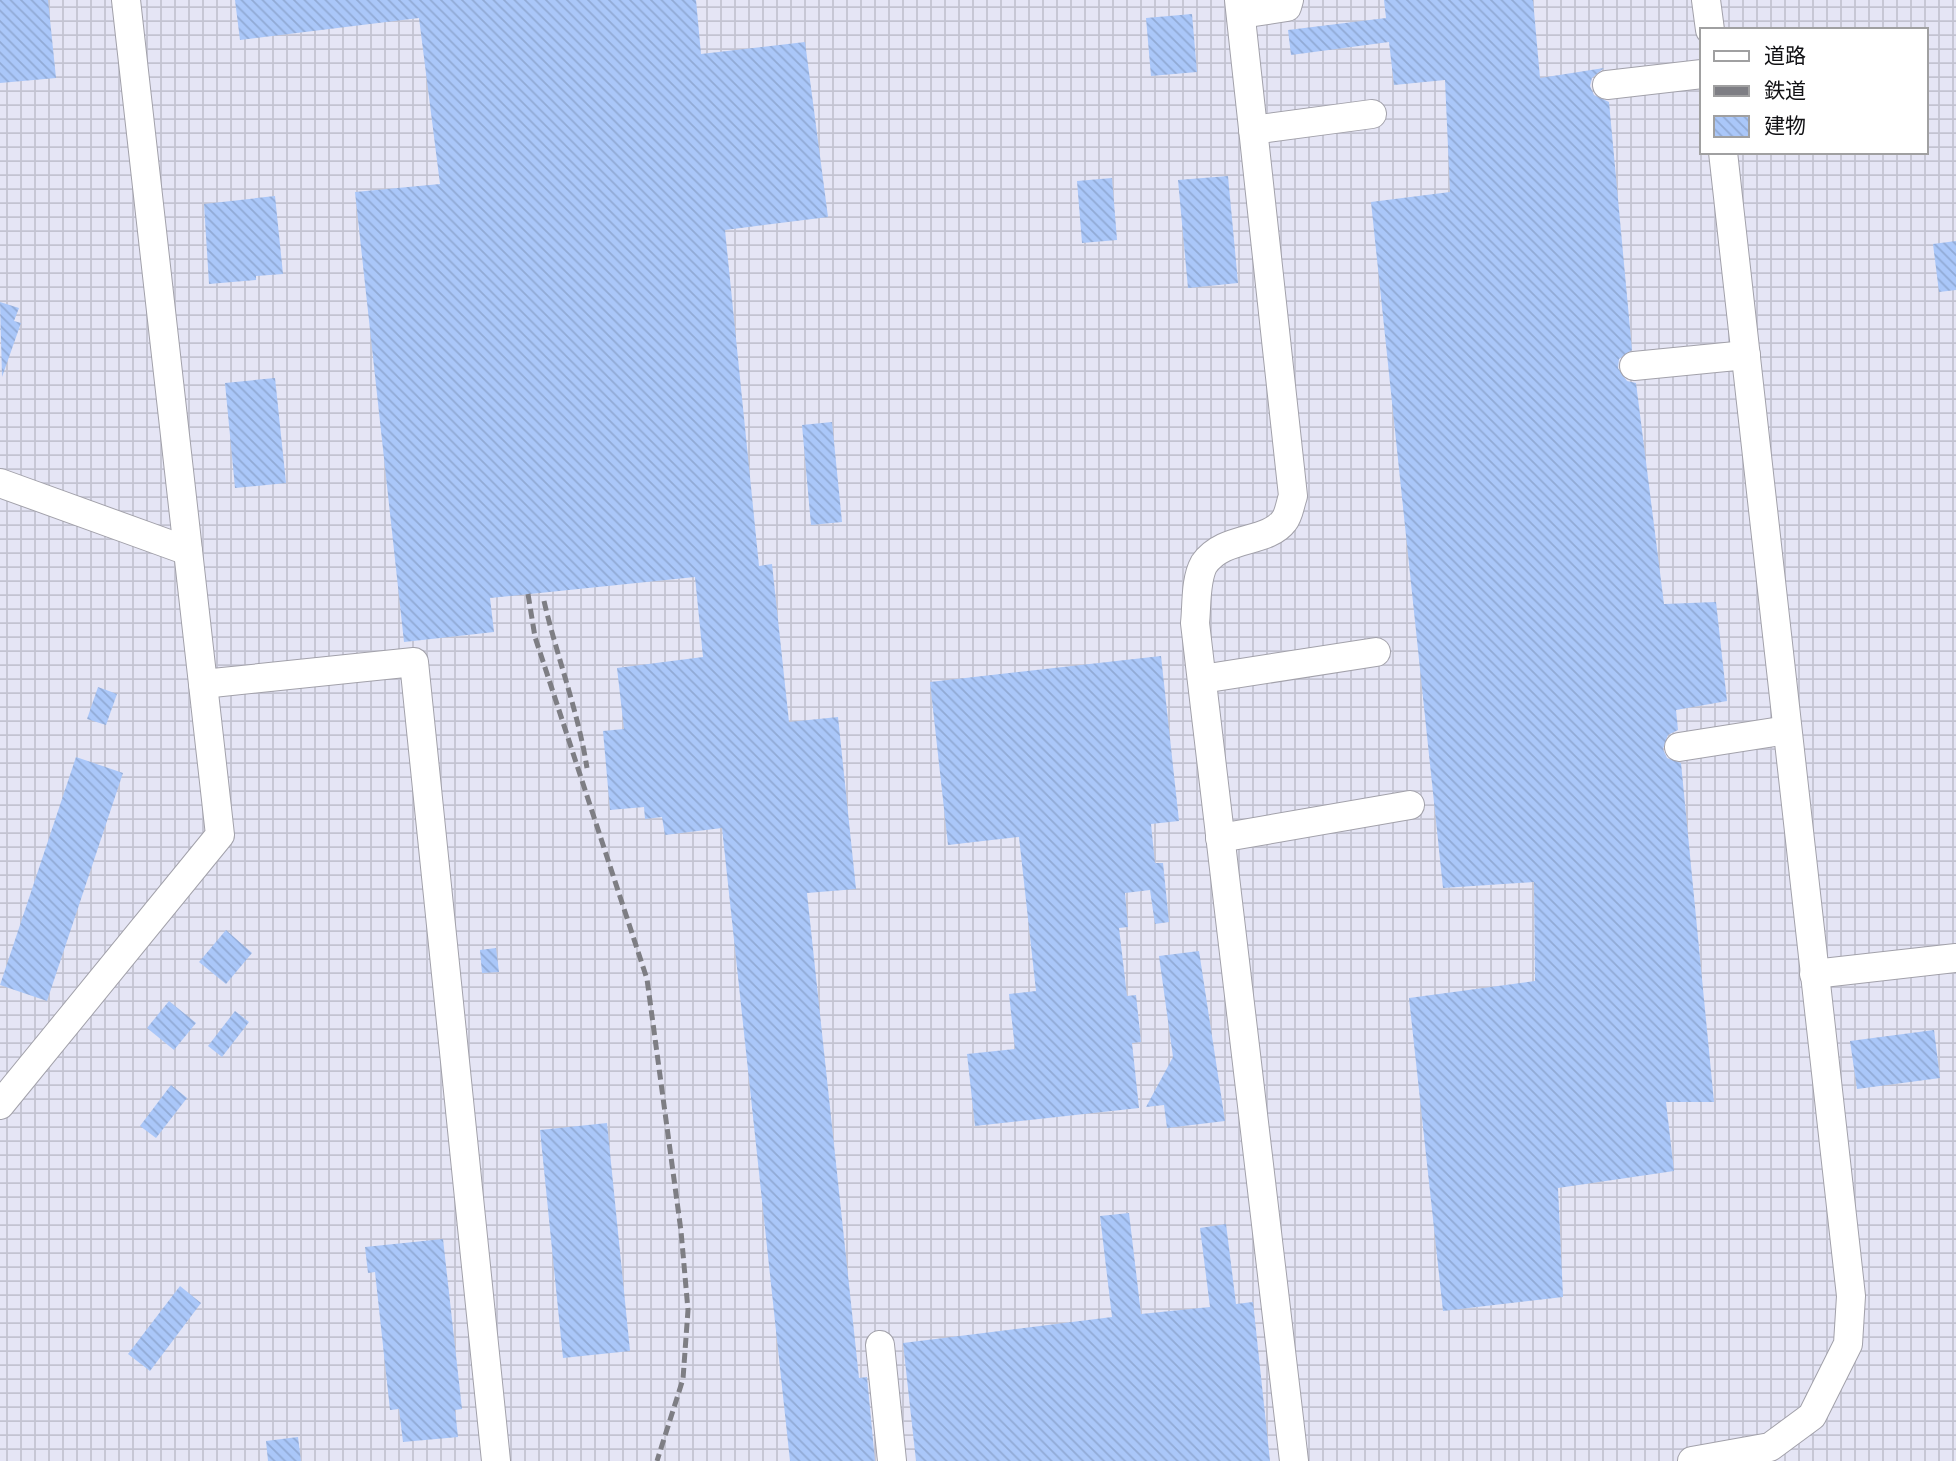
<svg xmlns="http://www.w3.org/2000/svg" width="1956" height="1461" font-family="'Open Sans','Noto Sans JP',sans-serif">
<defs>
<pattern id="industrial-grid" width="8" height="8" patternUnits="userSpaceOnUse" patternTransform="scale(1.75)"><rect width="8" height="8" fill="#e5e5f5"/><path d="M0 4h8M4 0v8" fill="none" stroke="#c3c3d1"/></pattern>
<pattern id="building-back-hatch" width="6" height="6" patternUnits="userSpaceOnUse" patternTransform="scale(1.75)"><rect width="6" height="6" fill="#aac7f9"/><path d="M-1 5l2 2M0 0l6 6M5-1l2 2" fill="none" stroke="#91aad5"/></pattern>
</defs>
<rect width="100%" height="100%" fill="#f1f1fa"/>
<!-- industrial -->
<path fill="url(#industrial-grid)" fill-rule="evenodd" d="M0,0H1956V1461H0ZM1702,30H1926V152H1702Z"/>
<!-- building -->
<g fill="url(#building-back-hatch)">
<path d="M0,0H48L56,78L0,83Z"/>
<path d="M235,0H696L701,54L805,42L828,217L725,230L759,566L772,564L789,722L838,717L856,889L807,893L859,1378L867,1377L875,1461H790L722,828L665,835L662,817L645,819L644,807L610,810L603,731L624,729L617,668L703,657L695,577L490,598L494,632L404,642L355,192L440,184L419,18L240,40Z"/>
<path d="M1384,0H1533L1540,78L1604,68L1592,78L1590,86L1594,95L1609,102L1632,350L1619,359L1618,368L1627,381L1636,383L1664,604L1716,602L1727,701L1676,710L1678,730L1668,735L1663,749L1667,758L1681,763L1714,1102H1666L1674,1171L1558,1188L1563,1297L1443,1311L1409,998L1535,981L1534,882L1443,888L1371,202L1450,192L1445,80L1394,85L1389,42L1291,55L1288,30L1386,18Z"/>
<path d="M1192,14L1197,72L1151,76L1146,18Z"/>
<path d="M1228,176L1238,283L1188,288L1178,180Z"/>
<path d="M1112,178L1117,240L1082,243L1077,181Z"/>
<path d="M275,196L283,274L256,276V280L209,284L204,204Z"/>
<path d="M1956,241V290L1939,292L1933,244Z"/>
<path d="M0,302L19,308L14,321L21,323L2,377Z"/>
<path d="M275,378L286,483L235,488L225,383Z"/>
<path d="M832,422L842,522L811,525L802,425Z"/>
<path d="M1161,656L1179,821L1151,824L1155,863H1163L1169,922L1155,924L1150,890L1125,893L1128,927L1119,928L1127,996L1136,995L1141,1042L1132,1043L1139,1108L975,1126L967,1054L1015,1049L1009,994L1036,991L1019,837L948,845L930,682Z"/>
<path d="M98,687L117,694L106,725L87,719Z"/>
<path d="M76,757L123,773L47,1001L0,985Z"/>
<path d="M226,930L252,953L226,984L199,962Z"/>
<path d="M496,948L499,972L482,973L480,950Z"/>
<path d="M1199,951L1225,1121L1167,1128L1164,1105L1146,1107L1173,1057L1159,956Z"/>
<path d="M169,1001L196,1023L174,1050L147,1028Z"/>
<path d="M235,1011L249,1022L222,1057L208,1046Z"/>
<path d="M1934,1030L1940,1078L1857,1089L1850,1041Z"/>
<path d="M171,1085L187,1098L156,1138L140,1126Z"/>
<path d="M607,1123L630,1351L563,1358L540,1130Z"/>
<path d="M1129,1213L1141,1314L1210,1307L1200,1228L1226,1224L1236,1304L1253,1302L1270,1461H916L903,1343L1112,1317L1100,1216Z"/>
<path d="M443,1239L462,1409L455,1410L458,1437L403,1442L399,1409L390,1410L375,1272L368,1273L365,1247Z"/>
<path d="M180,1286L201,1303L150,1371L128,1354Z"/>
<path d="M298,1437L301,1461H268L266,1441Z"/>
</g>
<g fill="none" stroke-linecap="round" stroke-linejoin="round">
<defs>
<g id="minor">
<path d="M1239,0L1293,496C1290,504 1289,515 1284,521C1267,544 1224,535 1204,564C1195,580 1197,606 1195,623L1294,1461"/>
<path d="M1706,0L1710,30"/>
<path d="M1241,14L1287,7L1289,0"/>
<path d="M1607,85L1702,74"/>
<path d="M1253,130L1372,114"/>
<path d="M1634,366L1746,355"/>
<path d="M0,483L188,551"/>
<path d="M1202,679L1376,652"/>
<path d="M203,684L414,662L496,1461"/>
<path d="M1679,747L1787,730"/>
<path d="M1220,838L1410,805"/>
<path d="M1814,974L1956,958"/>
<path d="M0,1105L220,835L126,0"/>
<path d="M880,1345L892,1461"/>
<path d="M1692,1461L1770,1447L1812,1416L1848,1344L1851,1296L1723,152"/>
</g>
</defs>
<!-- minor casing -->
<use href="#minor" stroke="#a2a1aa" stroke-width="30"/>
<!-- minor -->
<use href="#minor" stroke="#fff" stroke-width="28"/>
<!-- rail -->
<g stroke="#7e7e84" stroke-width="5" stroke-dasharray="10 5" stroke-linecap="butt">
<path d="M528,594L535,637L647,979L681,1231L688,1310L683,1379L657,1461"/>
<path d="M544,601C557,657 578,711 587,768"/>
</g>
</g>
<!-- legend -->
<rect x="1700" y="28" width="228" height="126" fill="#ffffff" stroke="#a0a0a1" stroke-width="2"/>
<rect x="1714" y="51" width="35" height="10" fill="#ffffff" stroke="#a0a0a1" stroke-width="2"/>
<text x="1764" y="63" font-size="21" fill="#121215">道路</text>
<rect x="1714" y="86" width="35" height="10" fill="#7e7e84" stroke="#a0a0a1" stroke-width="2"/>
<text x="1764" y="98" font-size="21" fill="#121215">鉄道</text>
<rect x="1714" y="116" width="35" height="21" fill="url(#building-back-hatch)" stroke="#a0a0a1" stroke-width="2"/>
<text x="1764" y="133" font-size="21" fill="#121215">建物</text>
</svg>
